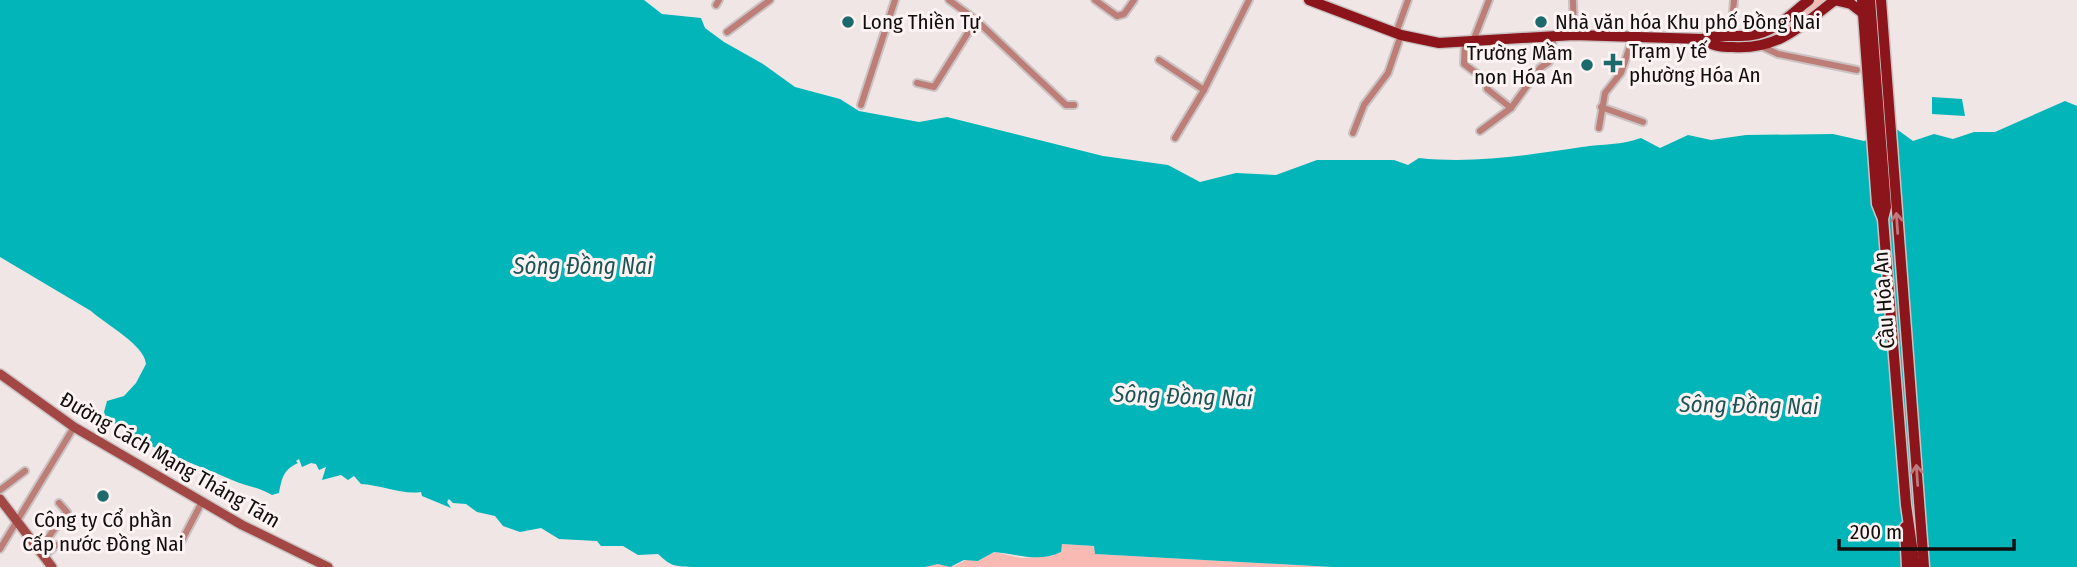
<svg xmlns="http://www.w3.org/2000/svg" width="2077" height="567" font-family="'Fira Sans Condensed',sans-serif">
<rect width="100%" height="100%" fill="#efe6e5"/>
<!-- green -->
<g fill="#f9bab4">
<path d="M1816,0H1830L1790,30L1748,45L1774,32Z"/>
<path d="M1062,544L1094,546L1095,554L1332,567H925L938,564L954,566L968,559L979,561L994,552L1022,558L1053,556Z"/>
</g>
<!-- water -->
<g fill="#02b5b9">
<path d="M0,0H644L662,14L701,18L705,28L724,42L763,64L795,87L840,99L859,111L919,122L947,117L1103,156L1168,165L1200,182L1236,173L1276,175L1317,160H1394L1408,165L1419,158C1474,164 1528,155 1582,147C1602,144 1622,145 1641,138L1660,148L1688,135L1711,140L1746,135L1833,134L1864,141L1876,136L1884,126L1891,125L1913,141L1934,134L1953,139L1974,132H1995L2065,101L2077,106V567H1332L1095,554L1094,546L1062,544L1061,552C1039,563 1016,554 994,552L978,561L964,560L950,567L938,564L925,567H692C673,566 671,566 658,554L638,555L623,546H601L597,541L559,539L541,528L520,532L503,526L495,516L477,512L466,504L453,503L449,499L447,502L451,508L422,496L421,492C402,495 381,485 361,484L354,476L348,480L341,475L322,480L326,467L319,470L316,464L311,463L302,467L299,459L296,461L298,463C283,470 282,478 279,493L272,495C258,487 246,486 232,480C185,459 147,450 106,417L104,412L107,401L124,396L136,383L146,364C145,345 105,324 91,311L0,257Z"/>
<path d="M1932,97L1962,99L1965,116L1932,114Z"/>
</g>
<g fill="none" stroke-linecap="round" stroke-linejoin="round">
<defs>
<g id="minor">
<path d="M949,0L976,20L1066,105H1074"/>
<path d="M1095,0L1117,16L1124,14L1134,0"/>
<path d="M1573,0L1574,35"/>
<path d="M716,5L719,0"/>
<path d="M727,32L770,0"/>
<path d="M1396,33L1408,0"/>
<path d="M1731,36L1734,0"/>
<path d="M1473,41L1489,0"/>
<path d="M1465,42L1464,64L1488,82L1487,89L1511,108"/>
<path d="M1763,47L1778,54L1857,70"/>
<path d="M1159,60L1204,90"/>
<path d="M917,83L934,87L976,20"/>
<path d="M861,105L895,0"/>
<path d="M1601,107L1643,122"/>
<path d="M1599,128L1605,93L1621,73L1633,37"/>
<path d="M1480,131L1511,108L1540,68L1549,62L1554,36"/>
<path d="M1353,133L1364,105L1388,73L1401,35"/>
<path d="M1175,138L1204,90L1249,0"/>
<path d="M0,490L25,471"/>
<path d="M179,546L202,502"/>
<path d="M0,549L74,427"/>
<path d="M39,550L67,512L59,503"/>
<path d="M44,556L56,545H60"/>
</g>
<g id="secondary">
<path d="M0,374L74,427L242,525L328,567"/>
<path d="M0,499L52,567"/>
</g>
<g id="primary">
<path d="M1309,0L1401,35L1439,43L1574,35L1702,39C1719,33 1735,38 1752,35C1775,32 1792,13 1809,0"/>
<path d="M1834,0L1851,4L1864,14"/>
<path d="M1862,0L1877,204L1883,219L1906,505L1915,567"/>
<path d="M1870,0L1886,207L1883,219"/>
<path d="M1881,0L1924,567"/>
<path d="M1702,39C1713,46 1720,47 1733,47C1778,50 1801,26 1835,0"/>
<path d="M1905,527L1907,567"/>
</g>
</defs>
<!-- minor casing -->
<use href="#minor" stroke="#cbc3c3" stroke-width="10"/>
<!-- secondary casing -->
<use href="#secondary" stroke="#cbc3c3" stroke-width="12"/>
<!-- primary casing -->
<use href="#primary" stroke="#cbc3c3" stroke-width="13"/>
<!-- minor -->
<use href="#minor" stroke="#be7e78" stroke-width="6"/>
<!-- secondary -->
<use href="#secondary" stroke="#a24743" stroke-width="9"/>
<!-- primary -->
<use href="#primary" stroke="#8b151b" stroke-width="10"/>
</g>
<!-- one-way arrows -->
<defs><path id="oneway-shaft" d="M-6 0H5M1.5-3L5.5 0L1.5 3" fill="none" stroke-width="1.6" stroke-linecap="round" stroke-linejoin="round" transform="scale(1.75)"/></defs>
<g stroke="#be797c">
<use href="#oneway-shaft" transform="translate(1897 223) rotate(-94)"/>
<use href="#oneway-shaft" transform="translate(1917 475) rotate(-94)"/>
</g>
<!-- markers -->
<g fill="#1d6a6c" stroke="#fdf3f2" stroke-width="2.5">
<circle cx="848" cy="22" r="7"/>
<circle cx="1541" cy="22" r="7"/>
<path d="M1609.5 52.5h7v7h7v7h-7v7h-7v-7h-7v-7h7z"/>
<circle cx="1587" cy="65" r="7"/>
<circle cx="103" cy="496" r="7"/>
</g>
<g text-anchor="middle" stroke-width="6" stroke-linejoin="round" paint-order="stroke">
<!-- poi labels -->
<g font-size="21" fill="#110e0e" stroke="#fdf3f2" text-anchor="start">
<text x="862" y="29">Long Thiền Tự</text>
<text x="1555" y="29">Nhà văn hóa Khu phố Đồng Nai</text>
<text x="1629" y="58">Trạm y tế<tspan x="1629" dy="24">phường Hóa An</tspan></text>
<text x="1573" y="60" text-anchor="end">Trường Mầm<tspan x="1573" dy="24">non Hóa An</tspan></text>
<text x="103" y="527" text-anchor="middle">Công ty Cổ phần<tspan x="103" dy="24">Cấp nước Đồng Nai</tspan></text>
</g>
<!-- street labels -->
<g font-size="21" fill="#110e0e" stroke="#fdf3f2">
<text transform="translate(1884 300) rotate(-94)" y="7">Cầu Hóa An</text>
<text transform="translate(170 460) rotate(30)" y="7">Đường Cách Mạng Tháng Tám</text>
</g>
<!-- water labels -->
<g font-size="23" font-style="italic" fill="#1a5557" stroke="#fdf3f2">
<text x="583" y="274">Sông Đồng Nai</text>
<text transform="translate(1183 396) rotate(2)" y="8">Sông Đồng Nai</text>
<text transform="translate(1749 405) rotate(1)" y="8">Sông Đồng Nai</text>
</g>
</g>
<!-- scale -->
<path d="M1839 539v10h175v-10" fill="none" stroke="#110e0e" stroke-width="3.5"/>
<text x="1850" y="539" font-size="21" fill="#110e0e" stroke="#fdf3f2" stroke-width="5" paint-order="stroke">200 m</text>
</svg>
